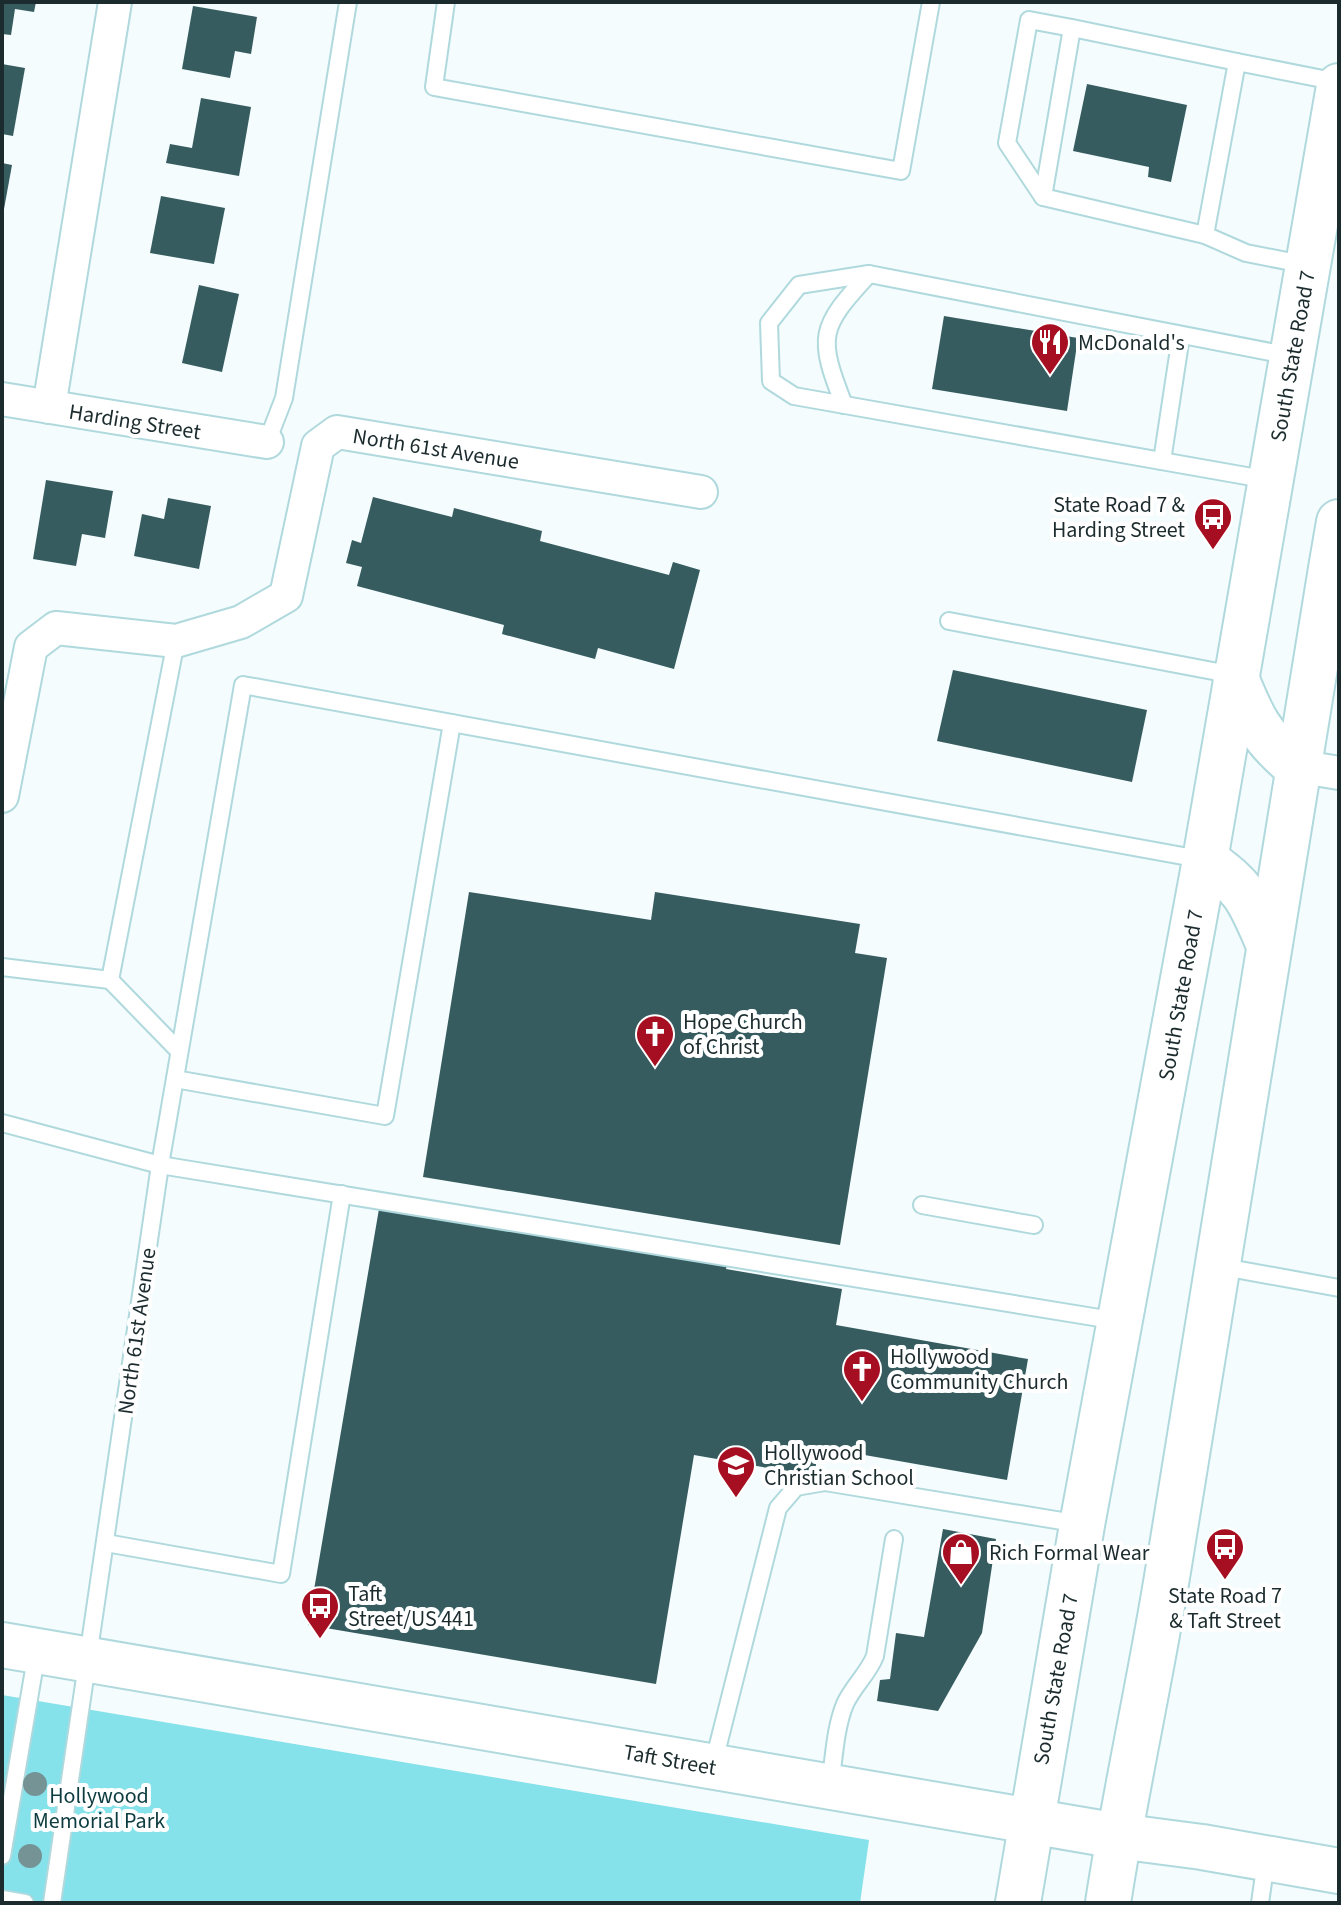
<svg xmlns="http://www.w3.org/2000/svg" width="1341" height="1905" font-family="'Source Sans 3',sans-serif">
<rect width="100%" height="100%" fill="#f4fcfd"/>
<!-- green -->
<path fill="#85e1ea" d="M2,1695L869,1840L860,1903H2Z"/>
<!-- building -->
<g fill="#365c60">
<path d="M2,2H36L34,12L15,9L11,35L2,34Z"/>
<path d="M193,6L257,17L251,54L235,51L230,78L182,69Z"/>
<path d="M2,64L25,68L13,136L2,134Z"/>
<path d="M1087,84L1187,105L1171,182L1148,177L1149,167L1073,151Z"/>
<path d="M201,98L251,107L239,176L166,163L170,144L192,148Z"/>
<path d="M2,163L12,165L4,209H2Z"/>
<path d="M161,196L225,208L214,264L150,253Z"/>
<path d="M199,285L239,294L222,372L182,363Z"/>
<path d="M944,316L1078,338L1067,411L932,389Z"/>
<path d="M46,480L113,491L105,538L82,534L76,566L33,559Z"/>
<path d="M373,497L452,517L454,508L542,531L540,541L669,575L673,562L700,570L674,669L598,648L595,659L502,634L504,625L357,586L362,567L346,563L352,540L361,543Z"/>
<path d="M168,498L211,506L199,569L134,556L142,514L164,519Z"/>
<path d="M953,670L1147,710L1132,782L937,741Z"/>
<path d="M469,892L651,920L655,892L860,924L855,953L887,958L840,1245L423,1177Z"/>
<path d="M380,1203L728,1262L726,1269L842,1289L836,1325L1028,1359L1007,1480L819,1447L814,1476L694,1455L656,1684L308,1625Z"/>
<path d="M943,1529L996,1539L982,1633L938,1711L877,1701L880,1680L890,1679L896,1633L924,1637Z"/>
</g>
<g fill="none" stroke-linecap="round" stroke-linejoin="round">
<defs>
<g id="lane">
<path d="M446,2L434,87L901,171L931,2"/>
<path d="M1237,62L1072,28L1043,197L1205,235L1246,253L1307,265"/>
<path d="M1043,197L1007,143L1029,20L1072,28"/>
<path d="M1205,235L1237,62L1338,82"/>
<path d="M844,405C817,336 819,328 869,274"/>
<path d="M267,442L284,398L348,2"/>
<path d="M1162,461L1181,336"/>
<path d="M1269,480L794,396L771,381L769,323L799,285L869,274L1291,356"/>
<path d="M949,621L1234,675"/>
<path d="M176,641L110,980L179,1051"/>
<path d="M2,967L110,980"/>
<path d="M175,1079L385,1116L452,723"/>
<path d="M2,1123L160,1165L1118,1321"/>
<path d="M922,1205L1034,1225"/>
<path d="M1218,1266L1339,1288"/>
<path d="M106,1543L281,1574L342,1194"/>
<path d="M713,1765L778,1508L796,1487L825,1482L1080,1524"/>
<path d="M830,1785C834,1759 835,1728 845,1704C853,1686 868,1674 875,1656L894,1539"/>
<path d="M2,1856L37,1652"/>
<path d="M2,1899L25,1903"/>
<path d="M52,1903L160,1165L243,685L1205,860"/>
<path d="M1260,1903L1266,1861"/>
</g>
<g id="street">
<path d="M2,399L267,442"/>
<path d="M49,407L115,2"/>
<path d="M1296,766L1339,773"/>
<path d="M2,796L31,647L56,628L176,641L241,622L286,596L318,446L337,432L701,492"/>
</g>
<path id="secondary" d="M2,1645L1118,1836L1202,1847L1339,1871"/>
<g id="primary">
<path d="M1235,675C1251,716 1261,738 1296,766"/>
<path d="M1205,860C1245,886 1250,901 1268,943"/>
<path d="M1018,1903L1082,1525L1205,860L1339,86"/>
<path d="M1108,1903C1125,1792 1150,1682 1168,1571C1225,1221 1279,871 1339,522"/>
</g>
</defs>
<!-- lane casing -->
<use href="#lane" stroke="#b0d9dd" stroke-width="20"/>
<!-- street casing -->
<use href="#street" stroke="#b0d9dd" stroke-width="36"/>
<!-- secondary casing -->
<use href="#secondary" stroke="#b0d9dd" stroke-width="48"/>
<!-- primary casing -->
<use href="#primary" stroke="#b0d9dd" stroke-width="48"/>
<!-- lane -->
<use href="#lane" stroke="#fff" stroke-width="16"/>
<!-- street -->
<use href="#street" stroke="#fff" stroke-width="32"/>
<!-- secondary -->
<use href="#secondary" stroke="#fff" stroke-width="44"/>
<!-- primary -->
<use href="#primary" stroke="#fff" stroke-width="44"/>
</g>
<!-- trees -->
<g fill="#759295">
<circle cx="35" cy="1784" r="12"/>
<circle cx="30" cy="1856" r="12"/>
</g>
<!-- icons -->
<defs>
<symbol id="restaurant-pin" viewBox="-11 -11 22 30"><path d="M0 17L-7.5 6A9.5 9.5 0 1 1 7.5 6Z" fill="#a60e21" stroke="#fff"/><path d="M-5-6h1v4h1v-4h1v4h1v-4h1v5L-1.5 .5V6h-2V.5L-5-1ZM5-6V6H3V1.5H1.5Q1.5-4 5-6Z" fill="#fff"/></symbol>
<symbol id="bus-pin" viewBox="-11 -11 22 30"><path d="M0 17L-7.5 6A9.5 9.5 0 1 1 7.5 6Z" fill="#a60e21" stroke="#fff"/><path d="M-5-6H5V4H4V6H2V4H-2V6H-4V4H-5ZM-3.5-4V0h7V-4ZM-3.5 1.2v1.5H-2V1.2ZM2 1.2v1.5H3.5V1.2Z" fill="#fff"/></symbol>
<symbol id="church-pin" viewBox="-11 -11 22 30"><path d="M0 17L-7.5 6A9.5 9.5 0 1 1 7.5 6Z" fill="#a60e21" stroke="#fff"/><path d="M-1.2-6h2.4v3.5h3.3v2.4h-3.3V6h-2.4V-.1h-3.3v-2.4h3.3Z" fill="#fff"/></symbol>
<symbol id="school-pin" viewBox="-11 -11 22 30"><path d="M0 17L-7.5 6A9.5 9.5 0 1 1 7.5 6Z" fill="#a60e21" stroke="#fff"/><path d="M0-5L7-2L0 1L-7-2ZM-4 1L0 2.5L4 1V4Q0 6-4 4Z" fill="#fff"/></symbol>
<symbol id="shop-pin" viewBox="-11 -11 22 30"><path d="M0 17L-7.5 6A9.5 9.5 0 1 1 7.5 6Z" fill="#a60e21" stroke="#fff"/><path d="M-5-2.5h2.3a2.7 3.5 0 0 1 5.4 0H5L5.5 6h-11ZM-1.5-2.5h3a1.5 2.3 0 0 0-3 0Z" fill="#fff"/></symbol>
</defs>
<g fill-rule="evenodd">
<use href="#restaurant-pin" x="1028" y="320" width="44" height="60"/>
<use href="#bus-pin" x="1191" y="495" width="44" height="60"/>
<use href="#church-pin" x="633" y="1012" width="44" height="60"/>
<use href="#church-pin" x="840" y="1347" width="44" height="60"/>
<use href="#school-pin" x="714" y="1443" width="44" height="60"/>
<use href="#bus-pin" x="1203" y="1525" width="44" height="60"/>
<use href="#shop-pin" x="939" y="1530" width="44" height="60"/>
<use href="#bus-pin" x="298" y="1584" width="44" height="60"/>
</g>
<g text-anchor="middle" stroke-width="8" stroke-linejoin="round" paint-order="stroke">
<!-- poi labels -->
<g font-size="22" fill="#1c2c2e" stroke="#fff" text-anchor="start">
<text x="1078" y="350">McDonald's</text>
<text x="1185" y="512" text-anchor="end">State Road 7 &amp;<tspan x="1185" dy="25">Harding Street</tspan></text>
<text x="683" y="1029">Hope Church<tspan x="683" dy="25">of Christ</tspan></text>
<text x="890" y="1364">Hollywood<tspan x="890" dy="25">Community Church</tspan></text>
<text x="764" y="1460">Hollywood<tspan x="764" dy="25">Christian School</tspan></text>
<text x="989" y="1560">Rich Formal Wear</text>
<text x="348" y="1601">Taft<tspan x="348" dy="25">Street/US 441</tspan></text>
<text x="1225" y="1603" text-anchor="middle">State Road 7<tspan x="1225" dy="25">&amp; Taft Street</tspan></text>
</g>
<!-- street labels -->
<g font-size="22" fill="#1c2c2e" stroke="#fff">
<text transform="translate(1292 356) rotate(-80)" y="8">South State Road 7</text>
<text transform="translate(135 421) rotate(9)" y="8">Harding Street</text>
<text transform="translate(436 448) rotate(9)" y="8">North 61st Avenue</text>
<text transform="translate(1180 995) rotate(-80)" y="8">South State Road 7</text>
<text transform="translate(136 1331) rotate(-82)" y="8">North 61st Avenue</text>
<text transform="translate(1055 1679) rotate(-80)" y="8">South State Road 7</text>
<text transform="translate(670 1759) rotate(10)" y="8">Taft Street</text>
</g>
<!-- park labels -->
<g font-size="22" fill="#0d3c40" stroke="#fff">
<text x="99" y="1803">Hollywood<tspan x="99" dy="25">Memorial Park</tspan></text>
</g>
</g>
<!-- border -->
<rect width="1341" height="1905" fill="none" stroke="#1c2c2e" stroke-width="8"/>
</svg>
